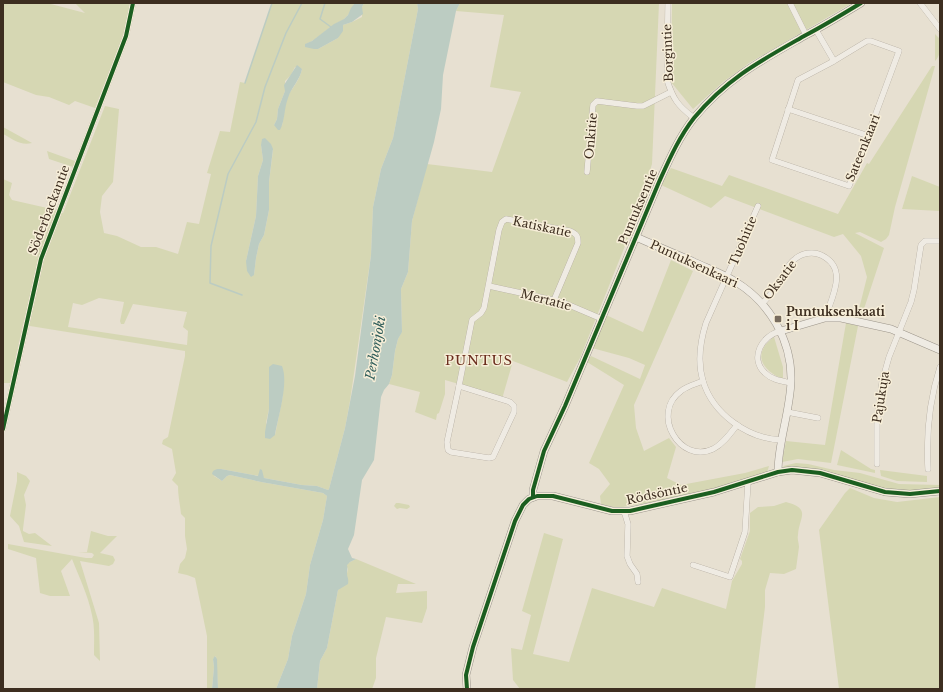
<svg xmlns="http://www.w3.org/2000/svg" width="943" height="692" font-family="'Libre Baskerville',serif">
<rect width="100%" height="100%" fill="#e7e0d1"/>
<!-- green -->
<g fill="#d6d7b3" fill-rule="evenodd">
<path d="M3,3H47L85,13L75,3H131L124,35L95,108L75,101L69,105L49,97L36,95L3,82Z"/>
<path d="M272,3H355C351,8 350,14 345,18C343,21 340,21 337,23C326,29 318,39 306,44L318,49L338,38L343,25L352,22L362,17V7L364,3H417L418,9L393,138L381,169L373,207L371,255L350,401L345,428L329,489L328,490L317,486L302,485L264,478L259,472V476L221,469L214,476L222,481L227,476L230,475L261,482L323,493L327,496L323,520L310,565L306,594L292,636L288,659L276,689H218L216,656L213,659L214,667L212,689H207V636L195,578L187,575L178,573L180,564L185,558L187,549L185,536V518L181,514C180,504 178,496 178,486L172,480L176,473L172,449L162,444L163,440L168,437L185,356V351L30,326L25,316L10,383H3V179L12,183L9,195L12,200L56,210L63,213L105,106L119,109L113,182L102,196L100,212L104,233L117,236L141,247H156L178,254L187,222L199,224L211,174L207,173L220,131L230,132L240,82L245,83ZM295,67L302,69C300,79 294,86 289,94C284,104 284,115 282,126L274,125L277,119L278,109L285,91V81L291,75ZM261,145L273,150L269,182V210L264,235L259,244L256,258L254,275L246,261L256,216L258,176L263,160ZM99,298L124,302L120,321L121,324H124L133,304L187,312L183,327L188,331L187,345L68,327L73,303L82,305ZM269,367L283,379V395L275,435L266,423L269,409Z"/>
<path d="M460,3H659L652,164L631,231L580,358L567,382L513,361L502,399L483,391L445,380V394L439,413L437,414L436,420L415,412L420,392L389,384L392,375L395,351L398,339L402,331L401,289L408,272L412,221L427,164L492,172L521,92L490,87L504,15L456,11Z"/>
<path d="M672,3H852L749,63L723,82L693,109L671,82Z"/>
<path d="M935,34L940,39C940,47 941,55 935,61Z"/>
<path d="M932,66H935L895,207L889,235L886,239L881,242L860,232L855,233L884,248L861,318L857,317L867,277L861,256L843,234L834,237L725,196L711,208L661,185L671,168L722,186L729,175L838,214L867,163L869,164Z"/>
<path d="M3,127L32,143C20,146 13,139 3,134Z"/>
<path d="M47,151L75,161L73,167L49,159Z"/>
<path d="M912,176L940,187V211L902,209Z"/>
<path d="M671,260L693,271L634,405L636,428L644,451L669,438L676,447L667,478L681,485L745,473L769,466L767,473L720,488L683,497L617,508L601,504L600,496L610,484L599,469L589,463L624,385L587,362L591,356L640,379L645,365L629,358L592,348L606,315L643,332Z"/>
<path d="M846,323L858,326L831,463L798,459L782,462L786,441L825,445Z"/>
<path d="M774,337L783,367V379C761,370 752,353 774,337Z"/>
<path d="M841,450L871,469L875,470V473L837,465Z"/>
<path d="M796,463L808,464L834,470L860,473L899,484L940,485V488L910,491H893L785,468L783,466Z"/>
<path d="M880,470L927,476V482L897,481L881,476Z"/>
<path d="M17,472L26,476L30,481L24,495L26,505L23,529V531L29,534L35,533L52,546L24,542L19,526L10,516L17,481Z"/>
<path d="M850,488L874,498L897,502L940,497V689H839L819,530L845,493Z"/>
<path d="M786,502C812,509 799,517 798,535C797,539 799,543 799,547C798,554 797,562 796,569L784,574L770,573L765,590V607L755,689H520L513,680L511,648L522,650L531,615L522,611L544,533L563,539L533,654L569,662L592,588L654,607L662,588L726,609L732,581L742,564V561L740,559L750,531V513L758,507L774,506Z"/>
<path d="M396,503H399L409,505L410,507L407,509L400,508L397,509L394,506Z"/>
<path d="M91,531L108,536H117L100,553L113,556L115,560L113,564L109,566L80,561L99,623L100,661L94,655C94,641 95,628 92,615C88,595 79,577 72,559L61,571L70,596H50L40,593L36,558L8,549V544L86,558H92L94,555L92,553L78,552H87Z"/>
<path d="M356,559L416,584H398L396,593L427,591V608L422,623L386,617L376,658V678L372,689H317L320,661L327,648L338,590L347,573L348,569L346,565L350,562Z"/>
</g>
<!-- water -->
<g fill="#bcccc2">
<path d="M355,3H364L362,7L363,14L352,22L343,25V31L338,38L318,49H314L305,47V44L312,41L334,24L344,19L348,15L351,8Z"/>
<path d="M417,3H460L456,11L443,75L441,109L434,142L412,221L408,272L401,289L402,332L398,339L395,351L392,375L389,384L384,390L381,397L374,460L362,480L354,535L348,549L352,558L356,559L350,562L347,565C348,569 347,570 347,573C347,578 349,578 348,584L338,590L327,648L320,661L317,689H276L288,659L292,636L306,594L310,565L323,520L327,496L323,493L261,482L230,475L227,476L222,481L212,474C213,469 217,469 221,469L258,476L260,469L262,470L264,478L302,485L317,486L328,490L329,489L345,428L355,376L371,255L373,207L381,169L393,138L418,9Z"/>
<path d="M297,65L302,69C300,80 291,88 288,98C284,108 285,121 280,130H278L274,125L277,119L278,109L285,91L284,85Z"/>
<path d="M265,138L271,144L273,149L269,182V210L264,235L259,244L256,258L254,275L251,277L247,271L246,261L256,216L258,176L263,160L261,145L262,139Z"/>
<path d="M273,364L282,366C289,383 278,417 275,435L270,439L265,438V432L269,409V367Z"/>
<path d="M215,656L217,659L218,689H212L214,667L213,659Z"/>
</g>
<g fill="none" stroke-linecap="round" stroke-linejoin="round">
<!-- stream -->
<g stroke="#bcccc2" stroke-width="1.5">
<path d="M325,3L320,19L331,27"/>
<path d="M245,83L272,3"/>
<path d="M242,295L210,283L211,246L228,174L256,122L265,87L286,33L302,3"/>
</g>
<defs>
<g id="street">
<path d="M668,3L667,80C673,99 678,106 694,118"/>
<path d="M790,3L806,35"/>
<path d="M920,3L940,29"/>
<path d="M816,30L834,61L798,80L772,160L849,186L899,51L871,41H867L834,61"/>
<path d="M788,109L869,136"/>
<path d="M587,172L593,105L597,101L637,106H643L671,92"/>
<path d="M758,206L706,323C700,342 697,361 703,381C713,414 748,439 782,440"/>
<path d="M489,286L562,302L602,319"/>
<path d="M762,304C768,297 775,290 780,282C785,274 787,264 795,259C802,253 813,251 821,255C849,268 832,297 825,318"/>
<path d="M781,331C762,335 749,358 765,373C772,380 782,381 791,383"/>
<path d="M703,381C696,384 687,386 681,391C650,413 680,465 713,449C723,444 730,434 737,425"/>
<path d="M459,386L472,320L481,313L484,308L499,230L502,222L506,219L570,231C577,234 578,236 578,243L554,300"/>
<path d="M459,386L510,402L514,406V412L493,457L489,458L451,452L448,450L447,442Z"/>
<path d="M787,412L818,418"/>
<path d="M3,429L41,259L126,36L133,3"/>
<path d="M877,464V424L882,382L889,357L911,302L914,290L921,245L925,241H940"/>
<path d="M928,469C926,434 929,401 940,367"/>
<path d="M624,511L628,524L627,556L630,564L637,574L638,582"/>
<path d="M693,565L730,577L745,532L748,482"/>
</g>
<g id="secondary">
<path d="M636,237C654,245 673,253 692,261C706,268 722,273 736,282C770,303 792,341 791,381C790,412 778,442 778,472"/>
<path d="M781,331L825,318H841L891,329L940,350"/>
<path d="M533,497V490L544,451L565,406L659,182C669,160 679,137 694,118C727,78 762,60 806,35C825,25 843,14 861,3"/>
<path d="M467,689L466,675L473,647L515,521L523,505L529,499L537,496H553L612,511H630L714,492L778,472L792,470L820,473L885,492L910,494L940,491"/>
</g>
</defs>
<!-- street casing -->
<use href="#street" stroke="#ada599" stroke-width="6"/>
<!-- secondary casing -->
<use href="#secondary" stroke="#9c958a" stroke-width="8"/>
<!-- street -->
<use href="#street" stroke="#efebe3" stroke-width="5.5"/>
<!-- secondary -->
<use href="#secondary" stroke="#efebe3" stroke-width="7"/>
<defs>
<g id="cycleway">
<path d="M3,429L41,259L126,36L133,3"/>
<path d="M533,497V490L544,451L565,406L659,182C669,160 679,137 694,118C727,78 762,60 806,35C825,25 843,14 861,3"/>
<path d="M467,689L466,675L473,647L515,521L523,505L529,499L537,496H553L612,511H630L714,492L778,472L792,470L820,473L885,492L910,494L940,491"/>
</g>
</defs>
<!-- cycleway casing -->
<use href="#cycleway" stroke="#f7eed8" stroke-width="6"/>
<!-- cycleway -->
<use href="#cycleway" stroke="#1b5e20" stroke-width="4"/>
</g>
<!-- markers -->
<rect fill="#786c5e" stroke="#f7eed8" stroke-width="1.5" x="774" y="315" width="8" height="8" rx="2"/>
<g text-anchor="middle" stroke-width="3" stroke-linejoin="round" paint-order="stroke">
<!-- street labels -->
<g font-size="12" fill="#3d2e20" stroke="#f7eed8">
<text transform="translate(668 53) rotate(-92)" y="4">Borgintie</text>
<text transform="translate(591 136) rotate(-85)" y="4">Onkitie</text>
<text transform="translate(863 148) rotate(-68)" y="4">Sateenkaari</text>
<text transform="translate(638 207) rotate(-67)" y="4">Puntuksentie</text>
<text transform="translate(49 210) rotate(-69)" y="4">Söderbackantie</text>
<text transform="translate(542 227) rotate(12)" y="4">Katiskatie</text>
<text transform="translate(743 241) rotate(-67)" y="4">Tuohitie</text>
<text transform="translate(694 264) rotate(25)" y="4">Puntuksenkaari</text>
<text transform="translate(780 280) rotate(-53)" y="4">Oksatie</text>
<text transform="translate(546 300) rotate(15)" y="4">Mertatie</text>
<text transform="translate(881 397) rotate(-81)" y="4">Pajukuja</text>
<text transform="translate(657 494) rotate(-12)" y="4">Rödsöntie</text>
</g>
<!-- poi labels -->
<g font-size="12" font-weight="bold" fill="#3d2e20" stroke="#f7eed8" text-anchor="start">
<text x="786" y="316">Puntuksenkaati<tspan x="786" dy="14">i I</tspan></text>
</g>
<!-- water labels -->
<g font-size="13" font-style="italic" fill="#2f5d5a" stroke="#f7eed8">
<text transform="translate(375 348) rotate(-80)" y="5">Perhonjoki</text>
</g>
<!-- neighbourhood labels -->
<g font-size="13" letter-spacing="1" fill="#6b2e1e" stroke="#f7eed8">
<text x="479" y="365">PUNTUS</text>
</g>
</g>
<!-- border -->
<rect width="943" height="692" fill="none" stroke="#3d2e20" stroke-width="8"/>
</svg>
